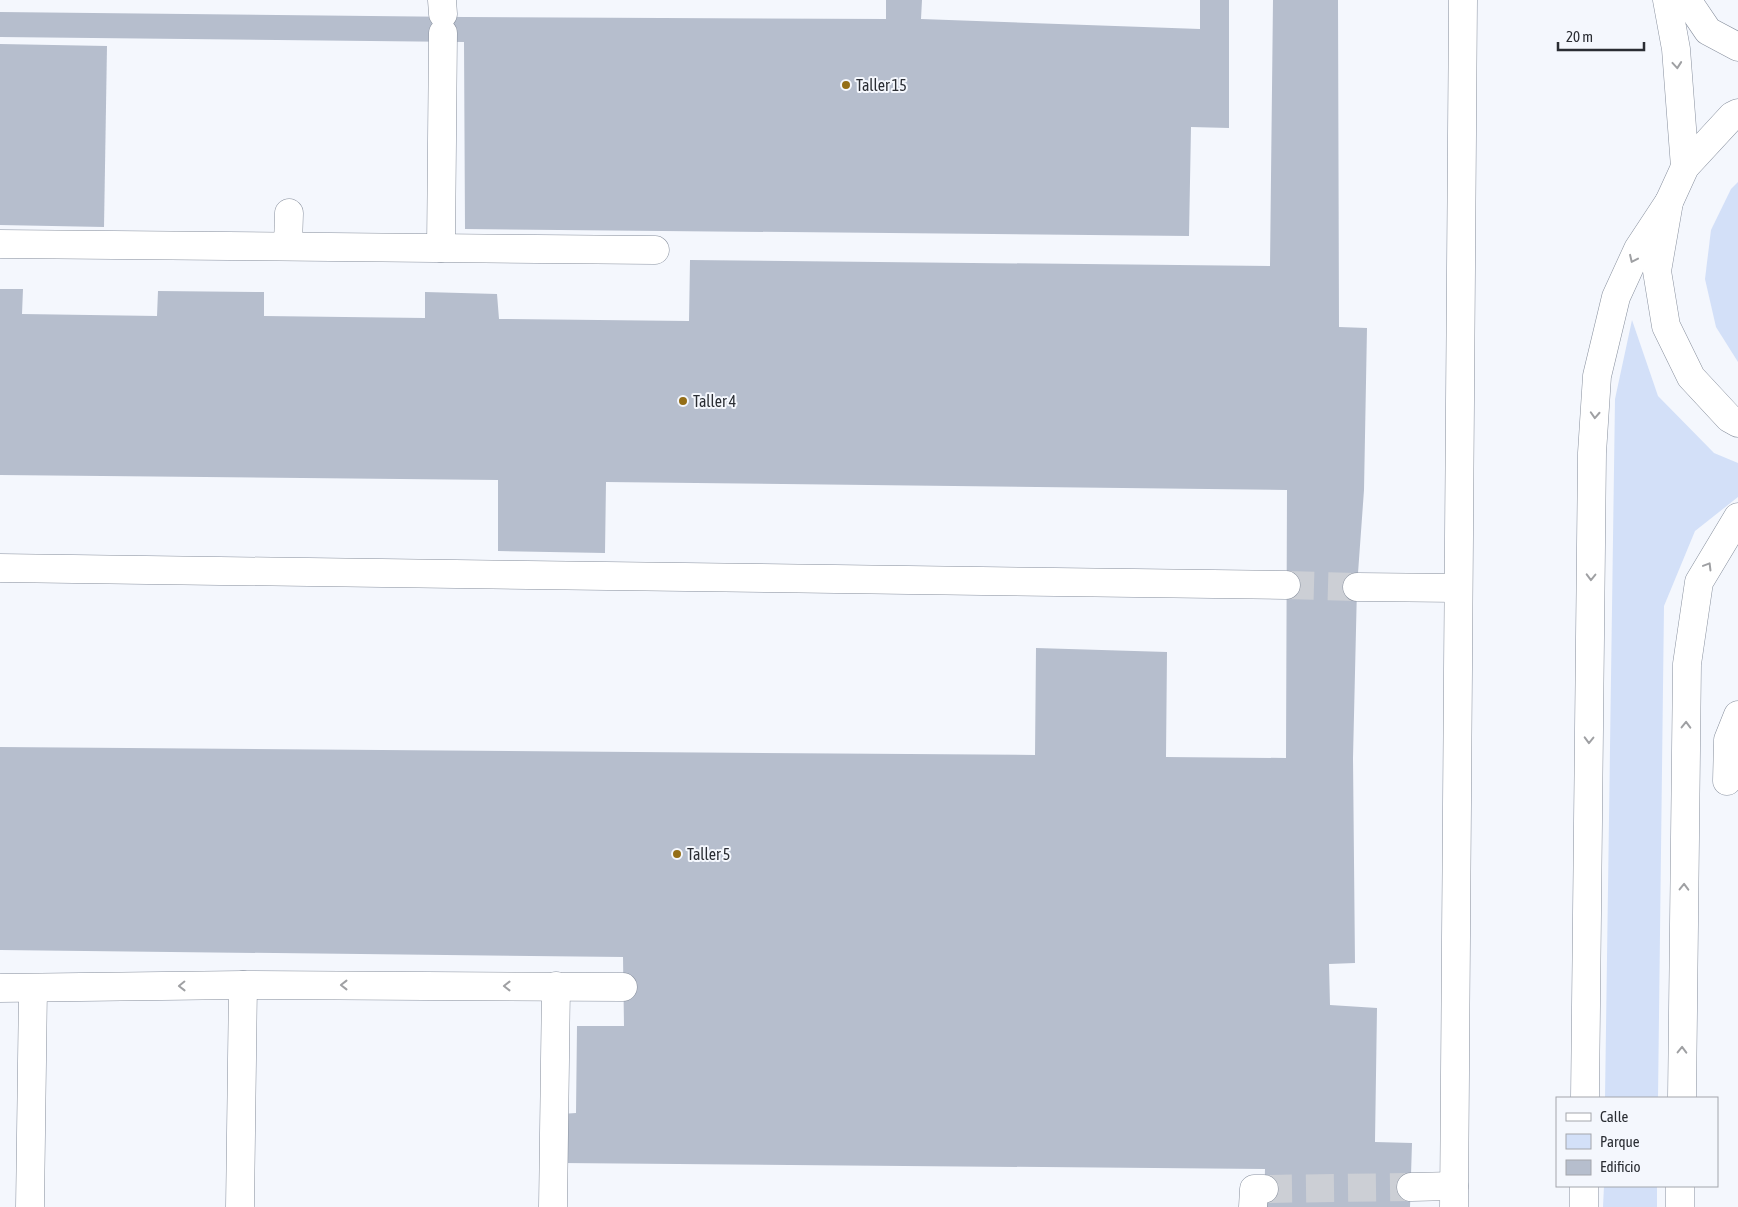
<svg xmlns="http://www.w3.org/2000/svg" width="1738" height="1207" font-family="'Asap Condensed',sans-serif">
<rect width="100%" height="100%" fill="#f4f7fd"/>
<!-- green -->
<g fill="#d3e0f8">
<path d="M1738,182V362L1716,327L1705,279L1711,230L1731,189Z"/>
<path d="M1632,320L1658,396L1714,453L1738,463V497L1695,531L1664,606L1658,1098H1605L1615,399Z"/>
<path d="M1604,1186H1657V1207H1603Z"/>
</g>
<!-- building -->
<g fill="#b6becd">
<path d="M886,0H922L921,19L1200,29V0H1229V128L1191,127L1189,236L465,229L464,42L0,37V12L464,17L886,19Z"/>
<path d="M1273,0H1338L1339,327L1367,328L1364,490L1357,587L1353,758L1355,963L1329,964L1330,1005L1377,1008L1375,1142L1412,1143L1410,1207H1264L1265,1169L562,1163L561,1114L576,1113L577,1026H624L623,957L0,950V747L1035,755L1036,648L1167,652L1166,757L1286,758L1287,490L606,482L605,553L498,551V480L0,475V289H23L22,314L157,316L158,291L264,292V316L425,318V292L497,294L499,319L689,321L690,260L1270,266Z"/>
<path d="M0,44L107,46L104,227L0,225Z"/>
</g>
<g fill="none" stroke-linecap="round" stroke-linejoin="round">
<!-- minor-tunnel -->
<g stroke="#cccfd5" stroke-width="28" stroke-dasharray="28 14" stroke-linecap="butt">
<path d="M1286,585L1357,587"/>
<path d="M1264,1189L1411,1187"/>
</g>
<defs>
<g id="minor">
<path d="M442,0L443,14"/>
<path d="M1667,0L1676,49L1685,167"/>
<path d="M1687,0L1708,31L1738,47"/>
<path d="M1738,113L1732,116L1685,167L1669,202L1657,271L1666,326L1691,377L1729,418L1738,423"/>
<path d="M0,244L655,250"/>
<path d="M288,246L289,213"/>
<path d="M441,248L443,33"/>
<path d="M0,568L1286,585"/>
<path d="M1357,587L1458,588"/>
<path d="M1727,781L1728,740L1738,715"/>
<path d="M0,988L243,985L623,987"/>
<path d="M1585,1098L1592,453L1597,376L1616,297L1638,249L1669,202"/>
<path d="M1682,1098L1687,664L1699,582L1738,517"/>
<path d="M1411,1187L1454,1186"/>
<path d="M30,1207L33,989"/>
<path d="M240,1207L243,985"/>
<path d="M553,1207L556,986"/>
<path d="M1253,1207L1254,1189H1264"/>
<path d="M1454,1207L1463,0"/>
<path d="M1584,1207V1186"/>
<path d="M1680,1207V1186"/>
</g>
</defs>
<!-- minor casing -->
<use href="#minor" stroke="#878f9d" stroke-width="29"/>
<!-- minor -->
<use href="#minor" stroke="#fff" stroke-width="28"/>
</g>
<!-- one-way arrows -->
<defs><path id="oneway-chevron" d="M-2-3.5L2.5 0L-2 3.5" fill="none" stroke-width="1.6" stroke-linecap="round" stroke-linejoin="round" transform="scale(1.25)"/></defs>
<g stroke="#9fa0a3">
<use href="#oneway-chevron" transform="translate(1677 65) rotate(85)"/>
<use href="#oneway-chevron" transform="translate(1633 259) rotate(115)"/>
<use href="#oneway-chevron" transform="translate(1595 415) rotate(93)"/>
<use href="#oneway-chevron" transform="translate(1708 566) rotate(-59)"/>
<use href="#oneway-chevron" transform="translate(1591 577) rotate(91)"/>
<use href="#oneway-chevron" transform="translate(1686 725) rotate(-89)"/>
<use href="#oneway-chevron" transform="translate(1589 740) rotate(91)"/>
<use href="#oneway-chevron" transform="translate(1684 887) rotate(-89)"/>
<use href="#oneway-chevron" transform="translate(344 985) rotate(-180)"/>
<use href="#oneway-chevron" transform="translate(182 986) rotate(179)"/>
<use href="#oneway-chevron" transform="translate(507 986) rotate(-180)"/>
<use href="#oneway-chevron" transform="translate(1682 1050) rotate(-89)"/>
</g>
<!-- markers -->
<g fill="#946e17" stroke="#f4f7fd" stroke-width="2">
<circle cx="846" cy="85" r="5"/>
<circle cx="683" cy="401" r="5"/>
<circle cx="677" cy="854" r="5"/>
</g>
<g text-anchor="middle" stroke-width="4" stroke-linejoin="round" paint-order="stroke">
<!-- poi labels -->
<g font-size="16" fill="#2a2d33" stroke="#f4f7fd" text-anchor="start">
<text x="856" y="91">Taller 15</text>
<text x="693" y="407">Taller 4</text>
<text x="687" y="860">Taller 5</text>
</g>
</g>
<!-- legend -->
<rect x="1556" y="1097" width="162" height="90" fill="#f4f7fd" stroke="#a3a6ac"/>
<rect x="1566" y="1113" width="25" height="8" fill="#ffffff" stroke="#a3a6ac"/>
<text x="1600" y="1122" font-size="15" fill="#2a2d33">Calle</text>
<rect x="1566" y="1134" width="25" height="15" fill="#d3e0f8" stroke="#a3a6ac"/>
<text x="1600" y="1147" font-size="15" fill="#2a2d33">Parque</text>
<rect x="1566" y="1160" width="25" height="15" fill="#b6becd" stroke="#a3a6ac"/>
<text x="1600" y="1172" font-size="15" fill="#2a2d33">Edificio</text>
<!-- scale -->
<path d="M1558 42v8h86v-8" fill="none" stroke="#2a2d33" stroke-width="2.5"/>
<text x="1566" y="42" font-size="15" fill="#2a2d33" stroke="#f4f7fd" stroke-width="4" paint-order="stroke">20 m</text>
</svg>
